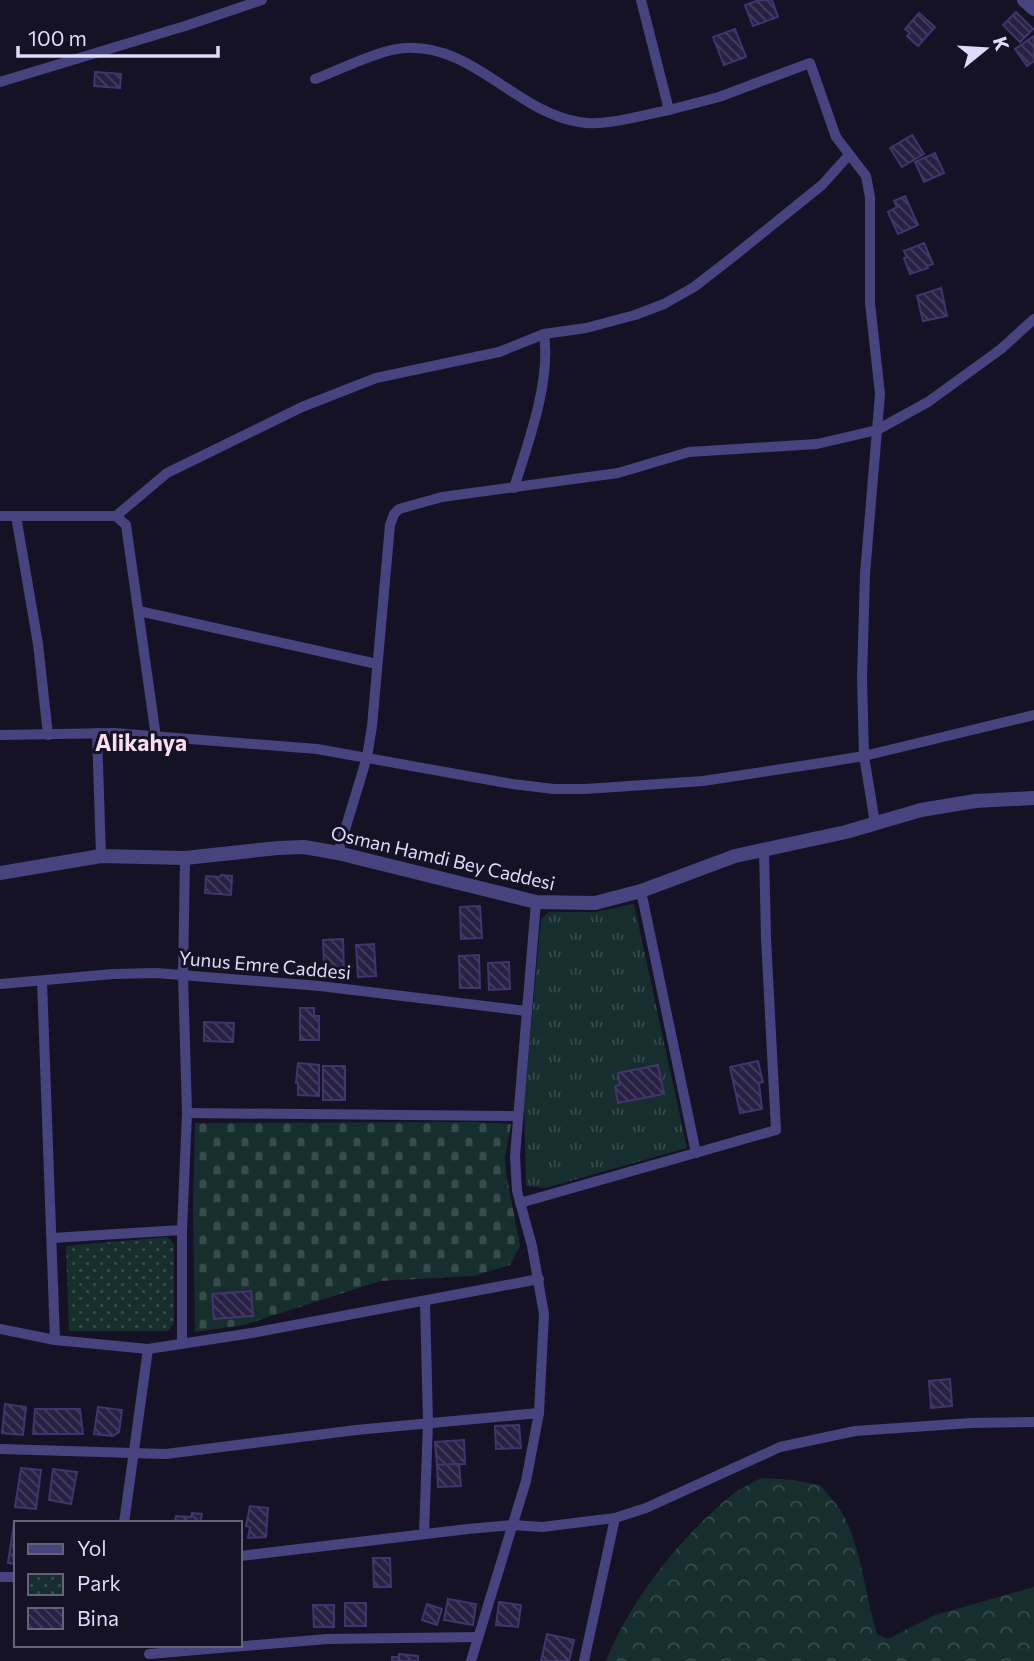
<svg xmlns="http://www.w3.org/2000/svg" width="1034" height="1661" font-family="Commissioner,sans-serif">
<defs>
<pattern id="grass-tufts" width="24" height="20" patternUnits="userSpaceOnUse" patternTransform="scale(1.75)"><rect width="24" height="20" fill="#162e2e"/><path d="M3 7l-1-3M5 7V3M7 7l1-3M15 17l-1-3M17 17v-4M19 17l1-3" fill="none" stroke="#374c4d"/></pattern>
<pattern id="forest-crowns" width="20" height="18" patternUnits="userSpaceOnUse" patternTransform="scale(1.75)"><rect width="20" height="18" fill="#162e2e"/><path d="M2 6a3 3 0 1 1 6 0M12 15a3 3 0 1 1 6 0" fill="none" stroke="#374c4d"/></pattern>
<pattern id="cemetery-stones" width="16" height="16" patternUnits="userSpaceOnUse" patternTransform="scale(1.75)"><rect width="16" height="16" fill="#162e2e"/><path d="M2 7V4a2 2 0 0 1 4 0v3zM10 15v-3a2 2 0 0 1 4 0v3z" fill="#374c4d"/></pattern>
<pattern id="park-dots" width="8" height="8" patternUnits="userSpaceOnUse" patternTransform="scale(1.75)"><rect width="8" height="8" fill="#162e2e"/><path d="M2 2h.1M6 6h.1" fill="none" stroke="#374c4d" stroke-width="1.8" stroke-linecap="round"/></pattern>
<pattern id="building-back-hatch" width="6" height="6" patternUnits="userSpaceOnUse" patternTransform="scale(1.75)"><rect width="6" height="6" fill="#282144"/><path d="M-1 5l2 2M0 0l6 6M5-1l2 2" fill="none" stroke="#474160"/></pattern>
</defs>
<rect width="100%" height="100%" fill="#161225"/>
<!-- grass -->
<path fill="url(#grass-tufts)" d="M634,904L687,1148L545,1188L526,1186L524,1103L541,919L549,912H595Z"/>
<!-- forest -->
<path fill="url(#forest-crowns)" d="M761,1478L793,1480L820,1485C828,1495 838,1505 844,1516C862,1552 865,1595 877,1634L888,1639L935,1615L1034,1587V1661H606C630,1600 682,1535 733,1494C741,1488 752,1483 761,1478Z"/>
<!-- cemetery -->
<path fill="url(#cemetery-stones)" d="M475,1122L511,1124L505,1157L506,1173L520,1246L510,1265L474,1276L380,1281L244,1325L195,1332L193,1208L195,1123Z"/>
<!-- park -->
<path fill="url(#park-dots)" d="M167,1237L174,1244V1323L168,1331H69L66,1246Z"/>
<!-- building -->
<g fill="url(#building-back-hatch)" stroke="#42356d" stroke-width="2">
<path d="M759,0H772L778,17L753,26L745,5Z"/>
<path d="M1016,12L1033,29L1020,42L1003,25Z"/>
<path d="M919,13L935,27L918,46L907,36L910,33L905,29Z"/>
<path d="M735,29L746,57L724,65L713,37Z"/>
<path d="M1034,36V61L1027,66L1015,49Z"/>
<path d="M95,72L121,74L120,88L94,86Z"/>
<path d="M912,135L924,154L902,167L890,148Z"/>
<path d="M935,153L944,173L924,182L915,162Z"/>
<path d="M905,196L918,225L898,234L888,212L897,207L894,201Z"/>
<path d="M924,243L933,264L927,266L928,268L910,274L904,258L907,257L904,251Z"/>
<path d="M941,288L947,316L923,321L917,296Z"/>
<path d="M221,875L232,876L231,895L205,893L206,876L220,877Z"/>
<path d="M480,906L482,938L461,939L460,907Z"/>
<path d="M343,939L344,974H328V966H324L323,940Z"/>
<path d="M374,944L376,976L358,977L356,945Z"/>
<path d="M479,955L480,988H460L459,956Z"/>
<path d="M509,962L510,989L489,990L488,963Z"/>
<path d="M300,1008H314V1016H319V1040H300Z"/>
<path d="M204,1022L234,1023L233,1042L204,1041Z"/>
<path d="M758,1061L763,1082L759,1083L762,1109L740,1113L730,1067Z"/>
<path d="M298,1063L319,1065V1096L298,1095V1083H296Z"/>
<path d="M658,1065L664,1094L618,1103L615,1086L620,1085L618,1073Z"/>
<rect x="323" y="1066" width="22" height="34"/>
<path d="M251,1291L253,1316L214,1319L212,1294Z"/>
<path d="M950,1379L952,1406L931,1408L929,1381Z"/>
<path d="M5,1404L26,1407L23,1435L2,1433Z"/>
<path d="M98,1407L122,1410L119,1432L113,1436L94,1434Z"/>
<path d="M35,1409H80L83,1434H33Z"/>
<path d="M519,1425L521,1448L496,1449L495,1426Z"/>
<path d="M464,1440L465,1464L437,1465L435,1442Z"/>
<path d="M459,1464L461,1486L438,1487L437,1465Z"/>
<path d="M21,1468L41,1470L36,1509L15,1507Z"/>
<path d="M53,1469L77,1472L71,1504L49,1500Z"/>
<path d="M250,1506L268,1508L266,1537L248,1538L250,1527L246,1526Z"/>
<path d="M192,1513L202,1514L200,1523H175L176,1516L191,1517Z"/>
<path d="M14,1523H16V1564L8,1563Z"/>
<path d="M373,1558H390L391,1587H374Z"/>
<path d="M448,1599L476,1604L473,1625L444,1620Z"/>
<path d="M499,1602L521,1605L518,1627L496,1625Z"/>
<rect x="345" y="1603" width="21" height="23"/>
<path d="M427,1604L442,1609L437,1625L422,1620Z"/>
<path d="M313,1605H334V1627H314Z"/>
<path d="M547,1634L574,1640L569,1661H541Z"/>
<path d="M399,1654L418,1656V1661H392V1657H399Z"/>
</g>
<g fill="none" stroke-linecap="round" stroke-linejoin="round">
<!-- minor -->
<g stroke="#47437e" stroke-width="10">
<path d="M641,0L669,110L719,97L810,63L836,137L866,176L870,197V303L880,394L865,574L862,678L864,756L875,823"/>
<path d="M315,79C339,70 381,49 405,48C474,44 514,111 579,122C604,127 643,115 669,110"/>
<path d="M0,82L185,26L262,0"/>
<path d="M514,488C528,443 551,382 544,334"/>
<path d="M0,516H116L126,525L156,737"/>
<path d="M16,516L38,644L48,735"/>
<path d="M116,516L167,473L302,407L376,378L499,352L544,334L586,328L635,315L664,304L694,287L734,256L822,185L849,155"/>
<path d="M139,611L377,664"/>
<path d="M97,733L101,856"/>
<path d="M0,735L114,733L317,749L512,784L554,789H585L703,781L821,763L864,756L1034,715"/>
<path d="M338,853L367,757L372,726L390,525L394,514L399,509L442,497L618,473L689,452L817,444L877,430L928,402L1001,349L1034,319"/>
<path d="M641,891L696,1153"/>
<path d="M42,981L55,1340"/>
<path d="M0,984L113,974L156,973L320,986L526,1011"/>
<path d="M187,1113L516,1116"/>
<path d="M520,1203L776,1130L766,938L764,849"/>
<path d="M52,1238L182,1230"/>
<path d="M0,1329L55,1340L148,1349L252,1333L539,1279"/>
<path d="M182,1344V1230L187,1113L183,975L185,858"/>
<path d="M0,1449L166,1454L356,1430L539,1413"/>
<path d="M124,1523L148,1349"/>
<path d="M424,1534L428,1423L425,1301"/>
<path d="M240,1556L468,1529L513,1525L542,1527L615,1518L646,1508L780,1447L855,1431L971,1423L1034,1422"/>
<path d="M0,1577H16"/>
<path d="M149,1654L327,1639L478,1637"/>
<path d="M471,1661L526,1481L539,1413L544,1314L532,1246L517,1191L515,1156L536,902"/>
<path d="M584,1661L615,1518"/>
</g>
<!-- tertiary -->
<g stroke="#47437e" stroke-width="14">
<path d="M1024,0L1034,9"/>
<path d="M0,873L101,856L185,858L278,848L304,847L338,853L536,902L595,903L641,891L735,856L846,832L921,810L975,801L1034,798"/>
</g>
</g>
<g text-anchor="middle" stroke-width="6" stroke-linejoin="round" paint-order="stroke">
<!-- street labels -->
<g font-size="19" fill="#dfdbfb" stroke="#161225">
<text transform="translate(443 858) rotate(13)" y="7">Osman Hamdi Bey Caddesi</text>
<text transform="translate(265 965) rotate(5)" y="7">Yunus Emre Caddesi</text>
</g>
<!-- quarter labels -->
<g font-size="23" font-weight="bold" fill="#fbddef" stroke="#161225">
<text x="141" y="751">Alikahya</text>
</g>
</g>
<!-- legend -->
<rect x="14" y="1521" width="228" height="126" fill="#161225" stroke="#66627b" stroke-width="2"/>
<rect x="28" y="1544" width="35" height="10" fill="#47437e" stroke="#66627b" stroke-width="2"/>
<text x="77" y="1556" font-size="21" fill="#dfdbfb">Yol</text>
<rect x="28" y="1574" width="35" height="21" fill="url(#park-dots)" stroke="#66627b" stroke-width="2"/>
<text x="77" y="1591" font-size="21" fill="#dfdbfb">Park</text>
<rect x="28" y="1608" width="35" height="21" fill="url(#building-back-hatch)" stroke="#66627b" stroke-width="2"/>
<text x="77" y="1626" font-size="21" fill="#dfdbfb">Bina</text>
<!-- north arrow -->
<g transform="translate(985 49) rotate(72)" stroke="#161225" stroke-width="5" paint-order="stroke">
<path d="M0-5L12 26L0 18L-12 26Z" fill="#dfdbfb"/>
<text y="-10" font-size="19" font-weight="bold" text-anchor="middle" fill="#dfdbfb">K</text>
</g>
<!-- scale -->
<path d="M18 46v10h200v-10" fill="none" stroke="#dfdbfb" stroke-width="3.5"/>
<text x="28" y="46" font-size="21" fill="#dfdbfb" stroke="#161225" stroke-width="5" paint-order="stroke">100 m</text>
</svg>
